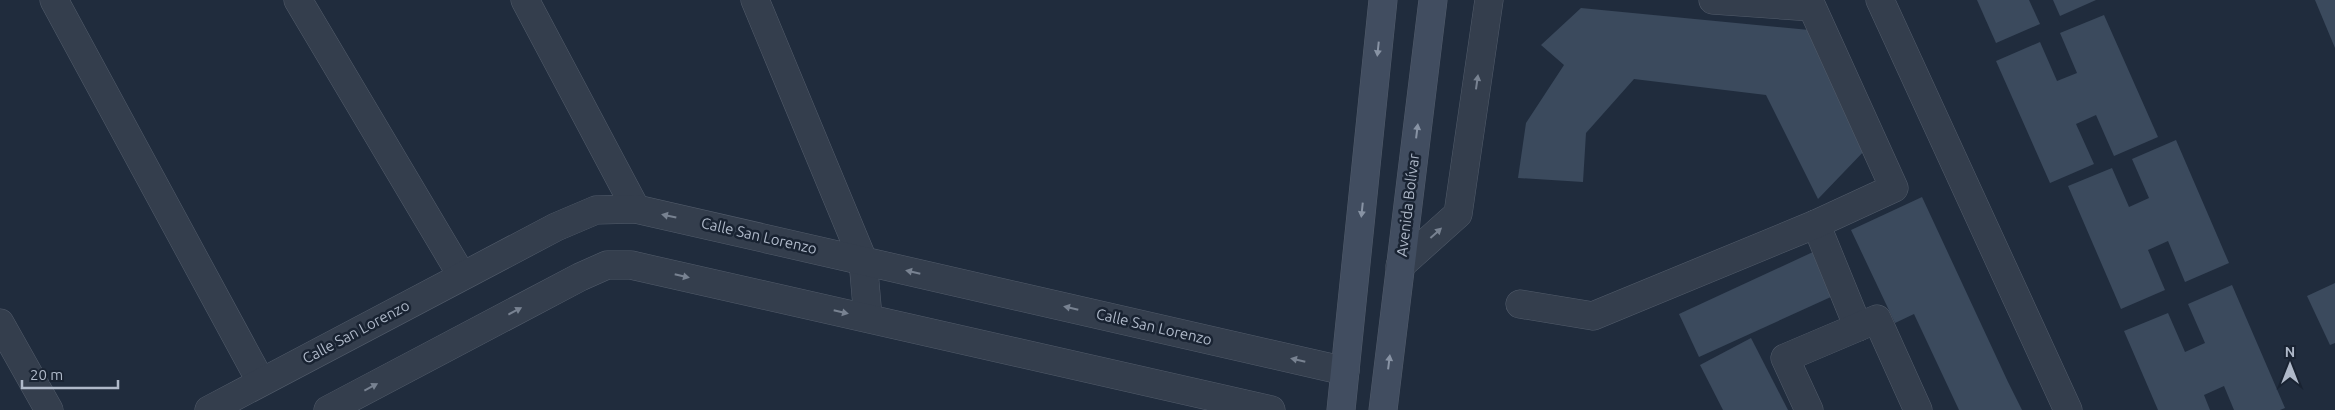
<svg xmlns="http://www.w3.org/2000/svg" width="2335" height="410" font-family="Ubuntu,sans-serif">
<rect width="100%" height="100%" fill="#202c3d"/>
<!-- building -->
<g fill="#3b4a5d">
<path d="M1977,0H2029L2040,24L1996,43Z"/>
<path d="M2053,0H2096L2060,16Z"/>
<path d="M2315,0H2335V48Z"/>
<path d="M1581,8L1820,31L1867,148L1818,199L1766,95L1634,79L1586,133L1583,182L1518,178L1526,123L1564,65L1541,45Z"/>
<path d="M2104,15L2158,137L2114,156L2096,115L2076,124L2094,164L2050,183L1996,61L2040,42L2057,81L2077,73L2060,33Z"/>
<path d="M2176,140L2229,263L2185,282L2168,241L2148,250L2165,290L2121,309L2068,186L2112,168L2129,207L2149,198L2132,159Z"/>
<path d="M1922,197L2008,382L2022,410H1959L1914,314L1895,323L1851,230Z"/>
<path d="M1813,252L1833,296L1699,357L1679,314Z"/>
<path d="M2335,283V343L2330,345L2307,296Z"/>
<path d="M2232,285L2285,408L2280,410H2234L2224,386L2204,395L2210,410H2158L2124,331L2168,313L2185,352L2205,343L2188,304Z"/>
<path d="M1751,338L1788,410H1723L1700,365Z"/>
</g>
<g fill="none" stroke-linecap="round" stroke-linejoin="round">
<defs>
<g id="street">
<path d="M54,0L261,382"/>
<path d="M298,0L462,276"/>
<path d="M525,0L636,209"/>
<path d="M755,0L863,260L868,318"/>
<path d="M1880,0L2068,410"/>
<path d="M1816,224L1858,327"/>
<path d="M1400,266L1458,214L1489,0"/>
<path d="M1520,304L1593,316L1816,224L1894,188L1812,7L1713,0"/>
<path d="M0,323L49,410"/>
<path d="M209,410L556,227L596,210L636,209L1345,371"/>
<path d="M328,410L580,277L607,265H631L1271,410"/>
<path d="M1809,410L1785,358L1877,319L1918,410"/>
</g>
<g id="secondary">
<path d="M1341,410L1383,0"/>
<path d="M1383,410L1433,0"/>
</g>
</defs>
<!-- street casing -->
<use href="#street" stroke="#525c6b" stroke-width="29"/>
<!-- secondary casing -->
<use href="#secondary" stroke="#525c6b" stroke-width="29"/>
<!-- street -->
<use href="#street" stroke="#343e4d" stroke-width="28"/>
<!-- secondary -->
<use href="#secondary" stroke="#414d60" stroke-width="28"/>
</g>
<!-- one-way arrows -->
<defs><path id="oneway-solid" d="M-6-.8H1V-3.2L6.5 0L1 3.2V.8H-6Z" transform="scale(1.25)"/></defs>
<g fill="#8893a4">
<use href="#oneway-solid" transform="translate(1378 49) rotate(96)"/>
<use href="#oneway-solid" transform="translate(1417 131) rotate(-83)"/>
<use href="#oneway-solid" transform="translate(1362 210) rotate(96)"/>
<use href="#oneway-solid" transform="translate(1389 362) rotate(-83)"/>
</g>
<g fill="#788291">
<use href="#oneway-solid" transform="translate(1477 82) rotate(-82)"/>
<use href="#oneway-solid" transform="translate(669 216) rotate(-168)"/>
<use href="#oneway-solid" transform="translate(1436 233) rotate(-42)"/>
<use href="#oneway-solid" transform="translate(913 272) rotate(-167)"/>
<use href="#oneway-solid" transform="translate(682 276) rotate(13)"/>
<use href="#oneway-solid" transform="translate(1071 308) rotate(-167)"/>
<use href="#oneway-solid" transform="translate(515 311) rotate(-28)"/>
<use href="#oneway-solid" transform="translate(841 312) rotate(13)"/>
<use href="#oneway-solid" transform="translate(1298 360) rotate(-167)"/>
<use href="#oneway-solid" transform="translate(371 387) rotate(-28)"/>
</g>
<g text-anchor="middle" stroke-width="5" stroke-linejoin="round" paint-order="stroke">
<!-- street labels -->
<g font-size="15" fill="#afb9c9" stroke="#192332">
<text transform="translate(1408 205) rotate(-83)" y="5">Avenida Bolívar</text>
<text transform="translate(759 236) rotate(13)" y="5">Calle San Lorenzo</text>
<text transform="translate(1154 327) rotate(13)" y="5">Calle San Lorenzo</text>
<text transform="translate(356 332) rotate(-28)" y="5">Calle San Lorenzo</text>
</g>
</g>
<!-- north arrow -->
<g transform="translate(2290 365)" stroke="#192332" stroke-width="4" paint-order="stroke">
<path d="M0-4L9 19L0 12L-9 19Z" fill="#afb9c9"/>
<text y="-8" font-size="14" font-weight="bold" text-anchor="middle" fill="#afb9c9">N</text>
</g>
<!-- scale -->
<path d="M22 380v8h96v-8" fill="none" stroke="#afb9c9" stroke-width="2.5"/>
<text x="30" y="380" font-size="15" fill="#afb9c9" stroke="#192332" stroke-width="4" paint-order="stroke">20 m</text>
</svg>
